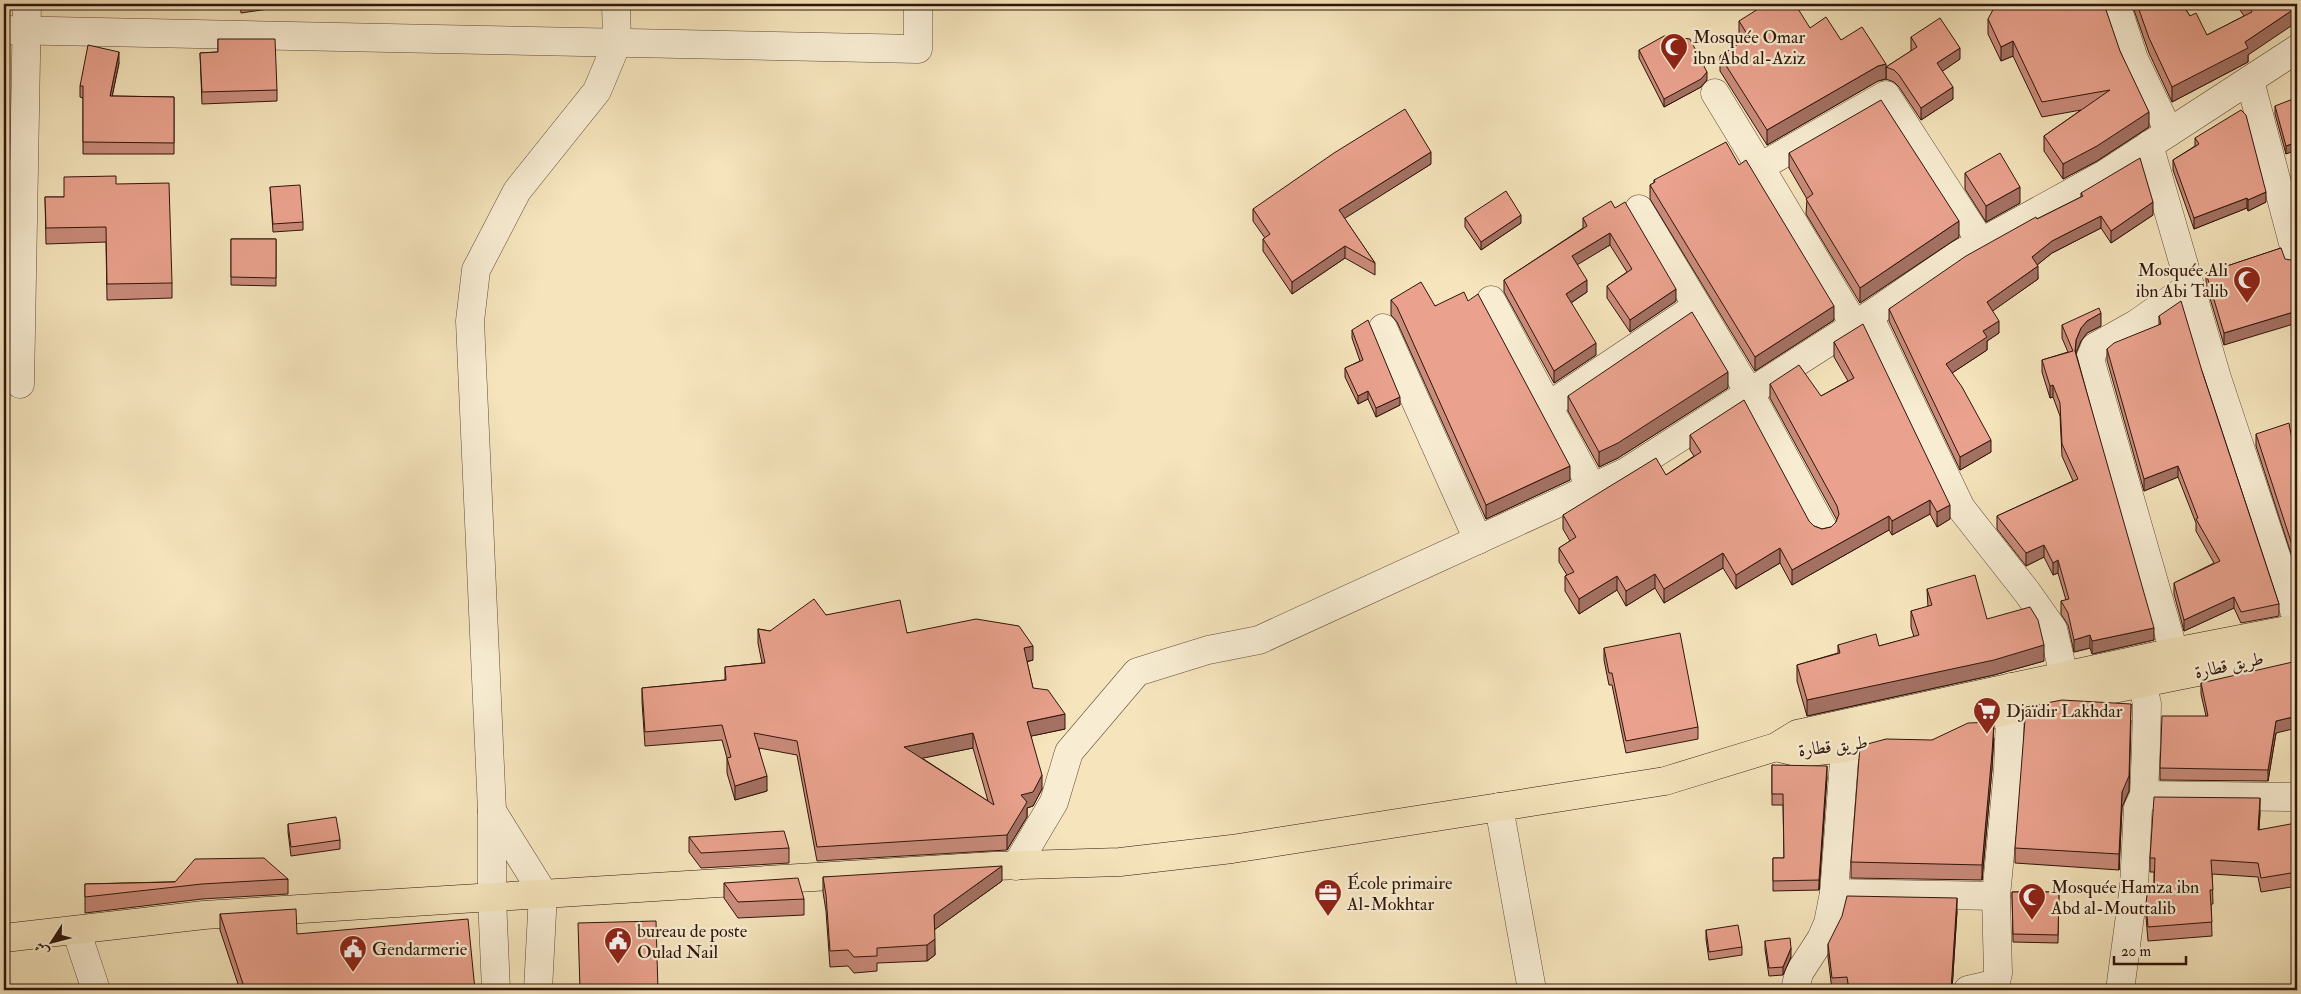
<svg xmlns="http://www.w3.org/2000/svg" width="2301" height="994" font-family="'IM FELL Double Pica',Amiri,serif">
<rect width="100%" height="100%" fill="#f5e4bc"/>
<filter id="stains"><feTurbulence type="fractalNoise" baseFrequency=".004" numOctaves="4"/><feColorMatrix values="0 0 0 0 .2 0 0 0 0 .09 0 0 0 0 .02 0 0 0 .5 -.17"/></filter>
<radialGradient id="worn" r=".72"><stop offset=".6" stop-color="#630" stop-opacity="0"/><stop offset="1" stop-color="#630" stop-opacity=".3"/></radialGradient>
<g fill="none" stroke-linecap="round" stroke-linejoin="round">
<defs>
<g id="minor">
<path d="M2116,4L2134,59L2169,132"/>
<path d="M4,30L918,49V4"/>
<path d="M2250,81L2297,258"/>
<path d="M1715,93L1760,167"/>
<path d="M2149,145L2217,378L2297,619"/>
<path d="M1639,209L1749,392L1823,528"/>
<path d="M1491,300L1592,488"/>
<path d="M1869,316L1961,508L2027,592L2053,629L2064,676"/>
<path d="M1854,324L1760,167L1886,95L1981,242"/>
<path d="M1383,328L1478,540"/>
<path d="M20,384L27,4"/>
<path d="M1548,406L1697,306"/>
<path d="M2174,652L2090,359L2095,347L2136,324L2190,286"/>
<path d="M2144,795L2292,797"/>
<path d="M1499,807L1532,990"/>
<path d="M492,811L470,321L476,270L517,191L597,91L617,43L616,4"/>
<path d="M1016,866L1054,802L1069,752L1137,672L1208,650L1259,640L1626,472L1869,316L1958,255L2105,174L2297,49"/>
<path d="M1834,893L1996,896"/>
<path d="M76,930L96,990"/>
<path d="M496,990L492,898V811L543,893L538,990"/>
<path d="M1795,990L1799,973L1821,939L1828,923L1834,893L1845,748L1835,726"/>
<path d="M1968,990L1994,984"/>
<path d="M1994,990L1998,973L1996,896L2008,770L2011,687"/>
<path d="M2120,990L2134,886L2138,808L2144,795L2146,746L2147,704L2137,661"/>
</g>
<g id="major">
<path d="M1776,747L1800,753L1845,748L2010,710L2297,652"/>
<path d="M4,938L204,915L993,866L1120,862L1232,849L1665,781L1776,747L1797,734L2174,652L2297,628"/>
</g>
</defs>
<!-- minor casing -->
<use href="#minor" stroke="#614936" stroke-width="29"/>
<!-- major casing -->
<use href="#major" stroke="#30150a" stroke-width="29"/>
<!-- minor -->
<use href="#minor" stroke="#f8edd3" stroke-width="28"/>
<!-- major -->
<use href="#major" stroke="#f5e4bc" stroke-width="28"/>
</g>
<!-- wall -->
<g fill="#c98b7a" stroke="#30150a" fill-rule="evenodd">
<path d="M240,4H275V8L241,13Z"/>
<path d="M2134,4H2182L2190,16L2207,35L2244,16L2236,4H2297L2248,55V62L2172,102L2149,53L2134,10Z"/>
<path d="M1988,19L2120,51L2149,127L2097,161L2063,179L2044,151V136L2081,110L2042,117L2013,56L2001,61L1988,34Z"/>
<path d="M1739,21L1810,28L1841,40L1886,79L1878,81L1767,145L1720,71V56L1742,42L1739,37Z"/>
<path d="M1911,37L1960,59L1942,71L1953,99L1921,120L1899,87L1894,82L1886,79V67L1911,51Z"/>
<path d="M218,39L277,90V101L202,104L200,53L218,52Z"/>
<path d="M1639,50L1707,80L1701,87L1664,107L1639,58Z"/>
<path d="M119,63L112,96L174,97V154H83V98L80,97V86Z"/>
<path d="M2275,106L2297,110L2286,154L2275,114Z"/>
<path d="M2195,138L2266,202L2248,211L2247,208L2194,229L2173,170V160L2195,146Z"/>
<path d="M1789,153L1959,237L1860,303L1806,214L1807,199L1789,168Z"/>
<path d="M1431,164L1344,218L1375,263V275L1345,258L1292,294L1263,251V239L1265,238L1253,221V209Z"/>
<path d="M1739,165L1834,320L1755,371L1650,199V185L1654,183V180Z"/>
<path d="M1965,173L2020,203L1986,222L1965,189Z"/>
<path d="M116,184L172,283V298L107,300L106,242L46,244L45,197H64Z"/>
<path d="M270,187L303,222V230L273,232Z"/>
<path d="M2081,193L2153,215L2111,243L2101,228L2052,253L2037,265L2038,279L1992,311L1999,333L1987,341V350L1952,373L1991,452L1960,470L1889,321V309L2037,219L2081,197Z"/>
<path d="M1615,208L1676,301L1630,332L1607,298V286L1627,272L1610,245L1577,264L1587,292L1571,303L1596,355L1554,383L1504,292V280L1583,228V218Z"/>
<path d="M1465,218L1521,223L1481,250L1465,227Z"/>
<path d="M231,239H276V286L231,285Z"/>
<path d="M2281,248L2224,345L2206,285V273Z"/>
<path d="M1391,300L1435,306L1468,301L1570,480L1486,519L1397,322L1391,315Z"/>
<path d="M2159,316L2202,371L2279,604V616L2241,623L2234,608L2184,631L2174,594V583L2214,563L2196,531V523L2178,477L2144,491L2107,360V349L2159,325Z"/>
<path d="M2062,325L2101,326L2087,333L2081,341L2076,353L2154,640L2092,654L2090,648L2074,652L2068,625L2061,614V601L2066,600L2058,573L2053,575L2044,557L2026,566L1997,529V516L2073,481L2062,456L2060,416L2053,397L2050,398L2042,372V360L2068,352L2062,338Z"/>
<path d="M1352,330L1400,405L1376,417L1368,399L1358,404L1345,377V368L1360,361L1352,338Z"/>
<path d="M1834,342L1950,519L1937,527L1930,514L1892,535L1889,530L1792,585L1780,563L1736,589L1723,568L1664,603L1655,588L1626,606L1617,590L1579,614L1565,591V576L1567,575L1559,562V548L1570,541L1563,529V515L1666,475L1694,456L1690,450V435L1809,521L1814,526L1822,529L1831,527L1836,522L1837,520L1770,398V384L1821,396L1848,381L1834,357Z"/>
<path d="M1728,388L1618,458L1599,467L1568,411V396Z"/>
<path d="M2256,434L2297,467V572L2256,446Z"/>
<path d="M1927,589L1987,619L2044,661L1994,675L1807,716L1797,681V665L1838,653V645L1879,646L1914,637L1911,627V611L1928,607Z"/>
<path d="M826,615L1033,660L1027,662L1033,688L1065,729L1031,736L1042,789L1033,806L1027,808V817L1007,850L817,861L797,755L759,748L767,791L735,800L727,773V758L722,740L645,746L642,702V688L725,680V667L762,663L758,643V629L770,631ZM973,748L988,801L922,758Z"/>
<path d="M1604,648L1698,727V739L1626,753L1612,685H1609L1604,660Z"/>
<path d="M2201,683L2276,733L2268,781L2160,780V768L2206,716L2201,694Z"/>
<path d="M2131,720L2129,791L2122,807L2119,870L2015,863V848Z"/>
<path d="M1994,738L1992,769L1982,880L1851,878V862L1932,740Z"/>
<path d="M1772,765L1827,777L1819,890L1773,891V858H1784L1783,805H1772Z"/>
<path d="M2260,812L2259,830L2297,831V886L2261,892L2258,877L2212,874L2213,904H2211L2212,936L2148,941L2146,917V903L2154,887V872H2150V858Z"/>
<path d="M288,824L340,840V849L291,856L288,832Z"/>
<path d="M689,837L789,848V863L701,868L689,852Z"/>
<path d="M823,877L1002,881L934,930L935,955L927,961L877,963V971L854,973L848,966L830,967L826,911L823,892Z"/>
<path d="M288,879V894L202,899L85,913V884Z"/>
<path d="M724,883L804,899V915L738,918L724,898Z"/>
<path d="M2012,892H2059L2058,943L2013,942Z"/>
<path d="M1957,911L1952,990H1832L1828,957V944Z"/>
<path d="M220,914L297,934L475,990H240L220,930Z"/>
<path d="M1706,930L1742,947V955L1709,960L1706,939Z"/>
<path d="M1765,941L1791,957L1783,975L1769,976L1765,949Z"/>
</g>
<!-- shaded-wall -->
<g fill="#a47163" stroke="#30150a">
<path d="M2297,7V22L2248,55V62L2172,102V87L2245,42Z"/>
<path d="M2013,41V56L2001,61V47Z"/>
<path d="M1960,48V59L1937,75V63Z"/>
<path d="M119,52V63L110,107V96Z"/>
<path d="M1886,64V79L1878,81L1767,145V130L1878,66Z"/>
<path d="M1707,72V80L1701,87L1664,107V99Z"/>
<path d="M1953,87V99L1921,120V108Z"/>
<path d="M2149,112V127L2097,161L2063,179V164Z"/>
<path d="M2297,142V150L2286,154V146Z"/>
<path d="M1431,152V164L1339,222V210Z"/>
<path d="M2020,187V203L1986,222V206Z"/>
<path d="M2266,192V202L2248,211V200Z"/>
<path d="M2247,198V208L2194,229V218Z"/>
<path d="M2153,202V215L2111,243V231Z"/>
<path d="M1521,215V223L1481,250V242Z"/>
<path d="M2101,216V228L2052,253L2032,269V257L2052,241Z"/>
<path d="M1959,221V237L1860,303V288Z"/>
<path d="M1610,233V245L1572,268V256Z"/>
<path d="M1345,246V258L1292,294V282Z"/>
<path d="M2038,266V279L1987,315V302Z"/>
<path d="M1587,280V292L1566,306V294Z"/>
<path d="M1676,289V301L1630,332V320Z"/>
<path d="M1834,306V320L1755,371V357Z"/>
<path d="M2297,311V323L2224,345V333Z"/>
<path d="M2101,313V326L2087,333L2081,341L2076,353L2075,363L2076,340L2081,328L2087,321Z"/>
<path d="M1999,321V333L1987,341V350L1946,377V364L1983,331Z"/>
<path d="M1596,343V355L1554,383V371Z"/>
<path d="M1728,372V388L1618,458L1599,467V452Z"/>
<path d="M2053,385V397L2050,398V386Z"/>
<path d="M1368,391V399L1358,404V396Z"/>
<path d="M1400,397V405L1376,417V408Z"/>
<path d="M1991,440V452L1960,470V457Z"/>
<path d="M1570,466V480L1486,519V505Z"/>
<path d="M2178,466V477L2144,491V479Z"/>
<path d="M1930,500V514L1892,535V521Z"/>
<path d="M1950,505V519L1937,527V512Z"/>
<path d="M1889,516V530L1792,585V570Z"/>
<path d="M2044,545V557L2026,566V553Z"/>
<path d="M1780,548V563L1736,589V575Z"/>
<path d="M1723,553V568L1664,603V589Z"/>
<path d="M2058,560V573L2053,575V563Z"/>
<path d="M1655,574V588L1626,606V591Z"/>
<path d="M1617,576V590L1579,614V599Z"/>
<path d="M2234,597V608L2184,631V620Z"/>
<path d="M2154,628V640L2092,654V641Z"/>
<path d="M2090,635V648L2074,652V640Z"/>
<path d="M2044,645V661L1994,675L1807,716V700Z"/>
<path d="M1033,646V660L1024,662V648Z"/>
<path d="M2131,704L2129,791L2122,807L2119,870V854L2122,792Z"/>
<path d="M1065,714V729L1027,737V722Z"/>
<path d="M2297,716V728L2276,733L2268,781V770L2276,721Z"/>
<path d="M1994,722L1992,769L1982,880V865Z"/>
<path d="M973,733V748L904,762V747Z"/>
<path d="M1827,766V777L1819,890V880Z"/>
<path d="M1042,775V789L1033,806L1027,808V817L1007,850V835L1021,795Z"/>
<path d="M767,776V791L735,800V786Z"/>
<path d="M2260,798V812L2258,844V830Z"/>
<path d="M1002,866V881L934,930V915Z"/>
<path d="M1957,898V911L1952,990H1951Z"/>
<path d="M935,939V955L927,961V945Z"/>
<path d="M1791,948V957L1783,975V967Z"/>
</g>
<!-- building -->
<g fill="#eaa28e" stroke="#30150a" fill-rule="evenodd">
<path d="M1766,4H1795L1810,28L1826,17L1841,40L1862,27L1886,64L1878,66L1767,130L1720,56L1749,37L1739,21Z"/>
<path d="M1996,4H2104L2120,51L2149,112L2097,146L2063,164L2044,136L2110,90L2042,102L2013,41L2001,47L1988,19Z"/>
<path d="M2137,4H2182L2190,16L2196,13L2207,35L2252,12L2247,4H2297V7L2245,42L2248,48L2172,87L2149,38Z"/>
<path d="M1940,18L1960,48L1937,63L1953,87L1921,108L1899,75L1894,70L1886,67L1917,47L1911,37Z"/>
<path d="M1664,36L1690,39L1707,72L1701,79L1664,99L1639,50Z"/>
<path d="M218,39H275L277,90L202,92L200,53L218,52Z"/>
<path d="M88,45L119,52L110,96L174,97V143L83,142V86H80Z"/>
<path d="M2293,99L2297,110V142L2286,146L2275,106Z"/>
<path d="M1881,100L1959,221L1860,288L1806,199L1813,194L1789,153Z"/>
<path d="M1405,109L1431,152L1339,210L1375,263L1345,246L1292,282L1263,239L1270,234L1253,209L1334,153Z"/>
<path d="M2241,110L2246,115L2266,192L2248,200L2247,198L2194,218L2173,160L2199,144L2195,138Z"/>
<path d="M1726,142L1739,165L1746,160L1834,306L1755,357L1650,185L1655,182L1654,180Z"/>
<path d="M2000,153L2020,187L1986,206L1965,173Z"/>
<path d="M2140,158L2153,202L2111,231L2101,216L2052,241L2032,257L2038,266L1987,302L1999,321L1983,331L1987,337L1946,364L1962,387L1991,440L1960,457L1889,309L1966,256L2036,217L2037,219L2083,196L2081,193Z"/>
<path d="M116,176V184L169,183L172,283L107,284L106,227L46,228L45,197H64V177Z"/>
<path d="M300,185L303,222L273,224L270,187Z"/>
<path d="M1506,191L1521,215L1481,242L1465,218Z"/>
<path d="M1611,201L1615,208L1625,202L1676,289L1630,320L1607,286L1632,269L1610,233L1572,256L1587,280L1566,294L1596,343L1554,371L1504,280L1587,226L1583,218Z"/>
<path d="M231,239H276V278L231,277Z"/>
<path d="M2281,248L2285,259L2297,261V311L2224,333L2206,273Z"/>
<path d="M1421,282L1435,306L1464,292L1468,301L1478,294L1570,466L1486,505L1397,307L1391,300Z"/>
<path d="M2181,301L2202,371L2279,604L2241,612L2234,597L2184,620L2174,583L2220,561L2196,519L2198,518L2178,466L2144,479L2107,349L2114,343L2161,324L2159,316Z"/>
<path d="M2099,308L2101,313L2087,321L2081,328L2076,340L2075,351L2154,628L2092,641L2090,635L2074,640L2068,613L2061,601L2069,599L2058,560L2053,563L2044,545L2026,553L1997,516L2078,479L2062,444L2060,403L2053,385L2050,386L2042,360L2073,351L2062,325Z"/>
<path d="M1692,312L1728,372L1618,443L1599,452L1568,396Z"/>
<path d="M1368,320L1400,397L1376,408L1368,391L1358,396L1345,368L1363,360L1352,330Z"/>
<path d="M1863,324L1950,505L1937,512L1930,500L1892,521L1889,516L1792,570L1780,548L1736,575L1723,553L1664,589L1655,574L1626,591L1617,576L1579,599L1565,576L1574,572L1559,548L1576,537L1563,515L1656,458L1666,475L1701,452L1690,435L1744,400L1809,521L1814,526L1822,529L1831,527L1836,522L1839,514L1837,506L1770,384L1799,365L1821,396L1854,378L1834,342Z"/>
<path d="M2289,423L2297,467V560L2256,434Z"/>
<path d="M1975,575L1987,619L2030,607L2038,620L2044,645L1994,660L1807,700L1797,665L1840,653L1838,645L1876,634L1879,646L1919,635L1911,611L1932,605L1927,589Z"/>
<path d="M814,599L826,615L900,600L907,633L976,619L1019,626L1033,646L1024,648L1033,688L1048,690L1065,714L1027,722L1042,775L1033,792L1021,795L1027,802L1007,835L817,847L797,741L754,733L767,776L735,786L727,758L731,757L722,725L645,732L642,688L726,680L725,667L765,663L758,629L770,631ZM973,733L994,805L904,747Z"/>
<path d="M1680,633L1698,727L1626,741L1612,673H1609L1604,648Z"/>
<path d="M2297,661V716L2276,721L2268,770L2160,768L2162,716H2208L2201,683Z"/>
<path d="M2062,700L2131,704L2129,776L2122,792L2119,854L2015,848L2026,707Z"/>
<path d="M1994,722L1992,753L1982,865L1851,862L1860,746L1886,739L1932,740L1968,723Z"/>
<path d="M1772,765L1827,766L1819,880L1773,881V858H1784L1783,794H1772Z"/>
<path d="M2154,797L2260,798L2258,830L2296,823L2297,831V872L2261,878L2258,863L2211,860L2213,890H2210L2212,922L2148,927L2146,903L2148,887H2154L2155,858H2150Z"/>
<path d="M336,817L340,840L291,847L288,824Z"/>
<path d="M784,831L789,848L701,853L689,837Z"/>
<path d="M264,858L288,879L202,884L85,897V884L175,882L195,859Z"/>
<path d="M1002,866L934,915L935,939L927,945L877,948V956L854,957L848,950L830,951L826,895L823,877Z"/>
<path d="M798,878L804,899L738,902L724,883Z"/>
<path d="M2012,892H2059L2058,935L2013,934Z"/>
<path d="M1847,896L1957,898L1951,990H1849L1847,977L1832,978L1828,944L1842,916Z"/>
<path d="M296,909L297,934L468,919L475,990H245L220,914Z"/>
<path d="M656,921L658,990H580L578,923Z"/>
<path d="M1738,925L1742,947L1709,952L1706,930Z"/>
<path d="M1790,938L1791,948L1783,967L1769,968L1765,941Z"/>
</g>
<!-- icons -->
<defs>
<symbol id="mosque-pin" viewBox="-11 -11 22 30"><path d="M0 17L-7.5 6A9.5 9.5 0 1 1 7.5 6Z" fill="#8f2418" stroke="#f8edd3"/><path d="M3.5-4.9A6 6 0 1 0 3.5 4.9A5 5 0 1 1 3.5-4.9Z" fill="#fff"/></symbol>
<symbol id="supermarket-pin" viewBox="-11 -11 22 30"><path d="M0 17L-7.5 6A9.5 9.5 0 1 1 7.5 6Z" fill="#8f2418" stroke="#f8edd3"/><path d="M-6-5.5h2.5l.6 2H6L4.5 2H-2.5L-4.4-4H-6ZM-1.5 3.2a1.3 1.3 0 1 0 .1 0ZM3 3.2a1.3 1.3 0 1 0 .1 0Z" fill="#fff"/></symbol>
<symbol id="office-pin" viewBox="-11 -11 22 30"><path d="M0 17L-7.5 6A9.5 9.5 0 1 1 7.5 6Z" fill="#8f2418" stroke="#f8edd3"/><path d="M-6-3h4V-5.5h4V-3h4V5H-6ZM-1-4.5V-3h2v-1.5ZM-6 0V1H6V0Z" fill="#fff"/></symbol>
<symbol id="civic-pin" viewBox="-11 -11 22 30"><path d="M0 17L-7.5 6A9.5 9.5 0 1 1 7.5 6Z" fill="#8f2418" stroke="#f8edd3"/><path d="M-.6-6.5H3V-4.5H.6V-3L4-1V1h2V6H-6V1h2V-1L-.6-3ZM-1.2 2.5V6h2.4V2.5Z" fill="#fff"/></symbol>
</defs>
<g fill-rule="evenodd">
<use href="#mosque-pin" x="1658" y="31" width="32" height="43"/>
<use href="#mosque-pin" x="2231" y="264" width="32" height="43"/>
<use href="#supermarket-pin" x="1971" y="695" width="32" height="43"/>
<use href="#office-pin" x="1312" y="877" width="32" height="43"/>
<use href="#mosque-pin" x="2016" y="881" width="32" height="43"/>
<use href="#civic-pin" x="602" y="925" width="32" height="43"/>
<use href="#civic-pin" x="337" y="933" width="32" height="43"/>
</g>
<g text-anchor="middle" stroke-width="4.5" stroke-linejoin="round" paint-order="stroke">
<!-- poi labels -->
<g font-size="18" fill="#30150a" stroke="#f8edd3" text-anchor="start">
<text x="1693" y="43">Mosquée Omar<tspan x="1693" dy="21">ibn Abd al-Aziz</tspan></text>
<text x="2228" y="276" text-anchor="end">Mosquée Ali<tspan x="2228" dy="21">ibn Abi Talib</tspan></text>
<text x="2006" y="717">Djaïdir Lakhdar</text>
<text x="1347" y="889">École primaire<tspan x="1347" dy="21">Al-Mokhtar</tspan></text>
<text x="2051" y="893">Mosquée Hamza ibn<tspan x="2051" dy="21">Abd al-Mouttalib</tspan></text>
<text x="637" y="937">bureau de poste<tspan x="637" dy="21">Oulad Nail</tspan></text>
<text x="372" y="955">Gendarmerie</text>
</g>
<!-- street labels -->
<g font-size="18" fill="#30150a" stroke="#f8edd3">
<text transform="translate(2229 665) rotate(-12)" y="6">طريق قطارة</text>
<text transform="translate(1833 746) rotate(-7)" y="6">طريق قطارة</text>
</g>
</g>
<!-- margin -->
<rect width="2301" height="994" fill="none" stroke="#f5e4bc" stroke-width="20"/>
<rect x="5" y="5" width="2291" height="984" fill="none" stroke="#30150a" stroke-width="2.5"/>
<rect x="10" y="10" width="2281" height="974" fill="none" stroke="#30150a"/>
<!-- north arrow -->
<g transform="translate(52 942) rotate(234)" stroke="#f8edd3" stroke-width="4" paint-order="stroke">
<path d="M0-4L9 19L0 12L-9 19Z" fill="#30150a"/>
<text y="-8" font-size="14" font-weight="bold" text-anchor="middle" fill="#30150a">ش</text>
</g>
<!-- scale -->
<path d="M2114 956v8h72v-8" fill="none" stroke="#30150a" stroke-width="2.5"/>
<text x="2121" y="956" font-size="15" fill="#30150a" stroke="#f8edd3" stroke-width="4" paint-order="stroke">20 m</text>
<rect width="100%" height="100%" filter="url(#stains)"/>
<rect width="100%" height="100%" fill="url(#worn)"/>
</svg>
